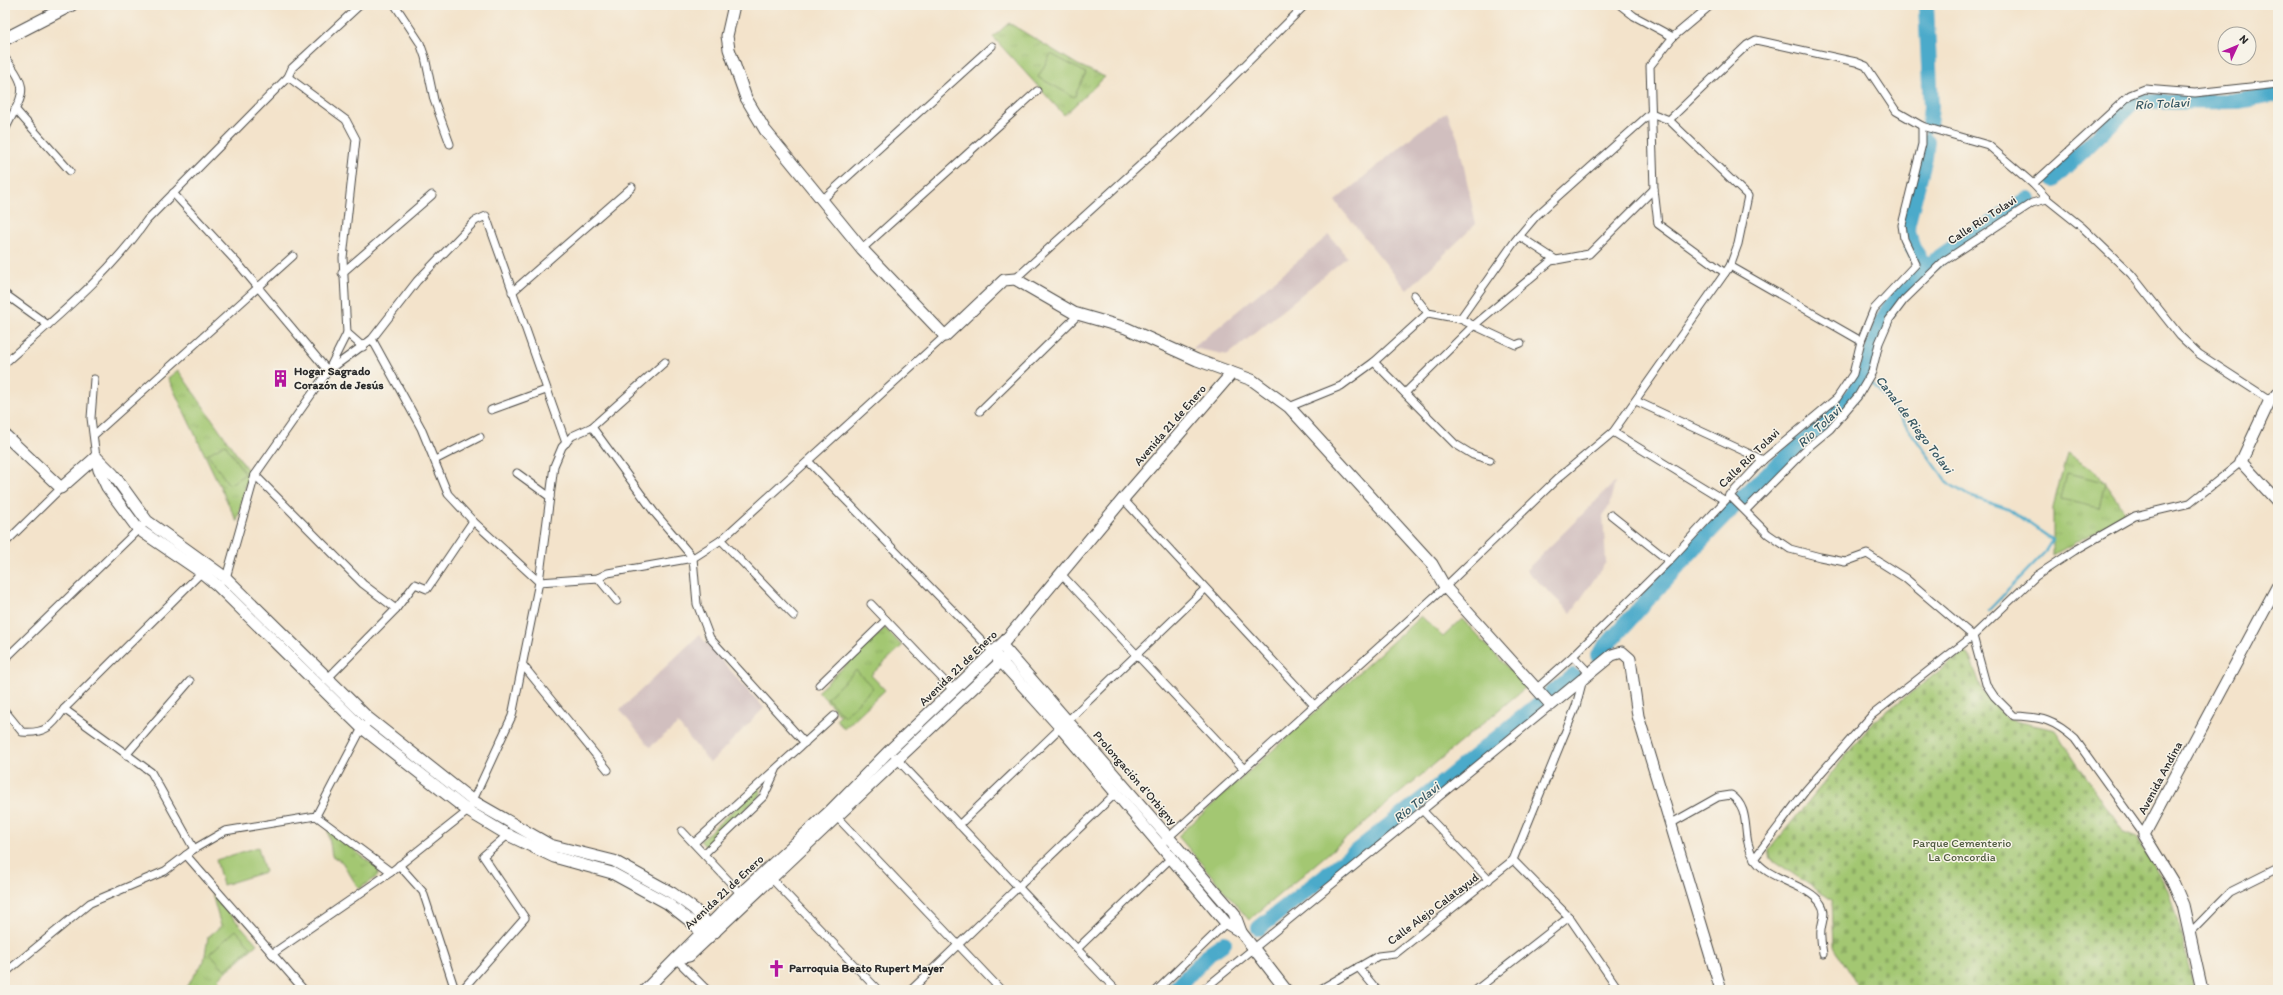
<svg xmlns="http://www.w3.org/2000/svg" width="2283" height="995" font-family="Itim,sans-serif">
<defs>
<pattern id="cemetery-stones" width="16" height="16" patternUnits="userSpaceOnUse"><rect width="16" height="16" fill="#a3c772"/><path d="M2 7V4a2 2 0 0 1 4 0v3zM10 15v-3a2 2 0 0 1 4 0v3z" fill="#8cab63"/></pattern>
<pattern id="park-tufts" width="24" height="20" patternUnits="userSpaceOnUse"><rect width="24" height="20" fill="#a3c772"/><path d="M3 7l-1-3M5 7V3M7 7l1-3M15 17l-1-3M17 17v-4M19 17l1-3" fill="none" stroke="#8cab63"/></pattern>
</defs>
<rect width="100%" height="100%" fill="#f7f3e8"/>
<filter id="ink" filterUnits="userSpaceOnUse"><feTurbulence type="fractalNoise" baseFrequency=".025" numOctaves="2"/><feDisplacementMap in="SourceGraphic" scale="8" xChannelSelector="R" yChannelSelector="G"/><feConvolveMatrix kernelMatrix="1 2 1 2 8 2 1 2 1" color-interpolation-filters="sRGB"/></filter>
<filter id="wash" filterUnits="userSpaceOnUse"><feTurbulence type="fractalNoise" baseFrequency=".012" numOctaves="4" result="noise"/><feDisplacementMap in="SourceGraphic" scale="16" xChannelSelector="R" yChannelSelector="G"/><feGaussianBlur stdDeviation="0.9" result="paint"/><feColorMatrix in="noise" values="0 0 0 0 0 0 0 0 0 0 0 0 0 0 0 0 0 1.4 0 .05"/><feComposite in="paint" operator="in"/></filter>
<g filter="url(#wash)">
<rect width="100%" height="100%" fill="#f3e3cb"/>
<!-- industrial -->
<g fill="#d1bfbf">
<path d="M1447,112L1458,139L1476,224L1407,290L1335,201L1419,131Z"/>
<path d="M1329,235L1347,257L1228,355L1193,348Z"/>
<path d="M1615,482L1609,506L1603,515L1606,562L1571,613L1526,570Z"/>
<path d="M699,635L764,708L710,763L678,724L650,747L620,710Z"/>
</g>
<!-- cemetery -->
<path fill="url(#cemetery-stones)" stroke="#67794e" d="M1964,652L1969,655L1983,692L2007,719L2055,730L2124,833L2137,838L2168,890L2180,927L2194,990H1861L1834,947L1832,900L1771,859L1769,850L1874,721Z"/>
<!-- park -->
<g fill="url(#park-tufts)" stroke="#67794e">
<path d="M1009,23L1078,65L1105,77L1064,115L993,37Z"/>
<path d="M178,370L249,472L237,522L168,378Z"/>
<path d="M2067,453L2095,470L2124,510L2123,516L2053,555V507Z"/>
<path d="M885,628L902,646L871,675L885,690L844,729L836,719L840,715L818,691Z"/>
<path d="M760,785L761,795L706,847L700,841Z"/>
<path d="M330,830L379,870L377,877L359,889L342,862L332,856L328,831Z"/>
<path d="M212,894L257,944L219,978L223,990H184L204,961L208,937L221,926Z"/>
</g>
<!-- pitch -->
<g fill="#a3c772" stroke="#67794e">
<path d="M1051,54L1086,73L1074,97L1038,77Z"/>
<path d="M225,444L245,474L229,485L208,454Z"/>
<path d="M2067,473L2105,482L2099,508L2061,499Z"/>
<path d="M1421,616L1443,637L1462,619L1526,687L1249,920L1178,836Z"/>
<path d="M856,670L873,688L844,716L827,698Z"/>
<path d="M258,847L265,872L223,885L216,860Z"/>
<path d="M236,930L251,947L225,970L210,953Z"/>
</g>
<g fill="none" stroke-linecap="round" stroke-linejoin="round">
<!-- stream -->
<path stroke="#4baaca" stroke-width="2.5" d="M1865,375L1888,401L1948,483L1969,496L2008,509L2053,540L2047,550L1988,611"/>
<!-- river -->
<g stroke="#4baaca" stroke-width="16">
<path d="M1926,5L1931,107L1929,125"/>
<path d="M2053,180L2133,102L2238,101L2278,94"/>
<path d="M1926,267L1912,247L1907,226L1925,157L1927,141"/>
<path d="M1598,655C1646,601 1694,546 1745,495C1778,462 1817,433 1848,399C1875,369 1871,329 1896,298C1930,255 1984,231 2028,199"/>
<path d="M1259,928L1430,793L1573,676"/>
<path d="M1174,990L1211,952L1224,943"/>
</g>
</g>
</g>
<g filter="url(#ink)">
<g fill="none" stroke-linecap="round" stroke-linejoin="round">
<defs>
<g id="street">
<path d="M395,5L420,43L425,57L434,100L450,144"/>
<path d="M1620,5L1634,16L1673,37"/>
<path d="M1711,5L1673,37L1650,66L1654,189L1658,224L1725,273"/>
<path d="M5,58C32,91 22,94 5,130"/>
<path d="M288,77L346,120L356,139L343,258L347,333L363,347"/>
<path d="M15,109L70,171"/>
<path d="M1669,120L1747,45L1756,40L1856,62L1866,66L1896,111L1922,126L1988,145L2033,184L2047,199L2082,227L2131,274L2180,336L2199,354L2270,400"/>
<path d="M2033,184L2130,95L2145,89L2195,93L2278,84"/>
<path d="M173,193L241,267L328,371L372,339L417,281L475,221L486,216L566,443"/>
<path d="M822,200L992,46"/>
<path d="M1519,236L1556,260"/>
<path d="M862,249L1037,91"/>
<path d="M1730,266L1861,341"/>
<path d="M342,273L432,195"/>
<path d="M1015,279L1192,118L1305,5"/>
<path d="M512,292L632,187"/>
<path d="M5,294L48,325"/>
<path d="M1414,295L1428,313L1460,319L1516,345L1521,343"/>
<path d="M1460,319L1515,241L1536,216L1651,113"/>
<path d="M372,339L421,428L448,494L473,521L539,582L598,578L608,573L693,558L721,540L945,336"/>
<path d="M1374,362L1455,444L1473,455L1490,460"/>
<path d="M5,363C54,319 109,275 147,220L288,77L292,68L360,5"/>
<path d="M94,379L91,418L96,457"/>
<path d="M1405,393L1472,327L1551,261L1589,254L1654,189"/>
<path d="M1636,401L1763,460"/>
<path d="M1289,407L1341,386L1374,362L1428,313"/>
<path d="M491,410L546,390"/>
<path d="M980,411L1078,315"/>
<path d="M592,427L654,512L693,558L697,604L710,638L805,743"/>
<path d="M1613,432L1724,500"/>
<path d="M94,435L293,256"/>
<path d="M435,460L480,437"/>
<path d="M809,462L993,652"/>
<path d="M517,473L550,497"/>
<path d="M255,475L363,584L396,609"/>
<path d="M1729,495L1768,534L1790,549L1820,557L1845,562L1867,554L1905,578L1973,636L1986,684L1994,696L2014,716C2042,717 2054,720 2075,739L2144,835"/>
<path d="M1123,499L1314,705"/>
<path d="M1746,510L1806,449L1830,429L1858,396L1872,372L1879,343L1889,320L1904,300L1944,261L2032,203L2047,199"/>
<path d="M1611,515L1669,561"/>
<path d="M721,540L794,616"/>
<path d="M5,543L61,488"/>
<path d="M1062,575L1244,769"/>
<path d="M598,578L617,601"/>
<path d="M224,580L226,578L255,475L328,371L347,333"/>
<path d="M871,604L953,690"/>
<path d="M1573,656L1590,674"/>
<path d="M5,659L147,521"/>
<path d="M522,664L608,770"/>
<path d="M1583,679L1576,706L1513,860L1569,917L1619,990"/>
<path d="M326,680L396,609L415,584L427,589L473,521"/>
<path d="M819,685L886,620"/>
<path d="M1537,688L1573,656L1669,561L1763,460L1837,398L1853,374L1861,341L1874,309L1916,264L1904,239L1902,225L1922,144V126"/>
<path d="M64,709L151,772L194,849"/>
<path d="M5,711L22,732C44,734 52,727 64,709L204,570"/>
<path d="M126,755L190,681"/>
<path d="M895,757L1116,990"/>
<path d="M1422,810L1489,880"/>
<path d="M835,815L1001,990"/>
<path d="M316,816L391,872"/>
<path d="M1670,824L1718,797L1731,795C1753,810 1740,836 1754,858C1766,880 1809,884 1821,904C1827,913 1822,920 1821,930C1820,938 1822,947 1823,954"/>
<path d="M959,825L1205,589"/>
<path d="M682,831L742,895"/>
<path d="M694,843L834,716"/>
<path d="M1160,845L1445,587L1557,479L1613,432L1730,266L1738,244L1748,196L1669,120L1651,113"/>
<path d="M704,854L764,796L776,770"/>
<path d="M186,855L304,990"/>
<path d="M1754,859L1806,790L1872,715L1973,636L2036,576L2074,551L2135,516L2190,503L2241,462"/>
<path d="M399,865L423,892L455,990"/>
<path d="M769,876L878,990"/>
<path d="M2190,933L2230,892L2278,868"/>
<path d="M1077,949L1171,858"/>
<path d="M272,954L391,872L468,811L512,716L539,582L554,466L562,447L572,436L592,427L665,362"/>
<path d="M676,959L707,990"/>
<path d="M1358,967L1377,990"/>
<path d="M5,973L90,903L165,871L194,849L225,831L316,816L362,728L371,720"/>
<path d="M462,990L525,918L483,856L510,833"/>
<path d="M911,990L1116,793"/>
<path d="M1157,990L1226,923"/>
<path d="M1203,990L1551,705"/>
<path d="M1319,990L1378,956L1395,954L1513,860"/>
<path d="M1476,990L1569,917"/>
</g>
<g id="secondary">
<path d="M734,5L727,36L729,49L746,98L765,130L862,249L945,336L1004,280L1015,279L1074,313L1126,328L1197,360L1252,380L1289,407L1432,564L1445,587L1551,705L1612,655L1622,652L1630,659L1638,716L1721,990"/>
<path d="M2278,394L2270,400L2241,462L2278,502"/>
<path d="M5,435L61,488L96,457"/>
<path d="M96,457L99,470L107,487L138,529L201,572L218,586L362,728L468,811L508,835L554,857L612,873L667,903L694,924L707,939"/>
<path d="M96,457L113,474L147,521L226,578L367,717L473,801L550,845L614,861L672,893L694,909L715,932"/>
<path d="M1005,649L1234,913L1241,932L1286,990"/>
<path d="M997,657L1060,727L1226,923L1241,932"/>
<path d="M676,959L689,956L1009,654"/>
<path d="M645,990L741,893L830,811L889,751L1005,641L1123,499L1232,373"/>
<path d="M2202,990L2183,905L2174,884L2144,835L2278,585"/>
</g>
<path id="primary" d="M5,39L71,5"/>
</defs>
<!-- street casing -->
<use href="#street" stroke="#494743" stroke-width="9"/>
<!-- secondary casing -->
<use href="#secondary" stroke="#494743" stroke-width="13"/>
<!-- primary casing -->
<use href="#primary" stroke="#494743" stroke-width="14"/>
<!-- street -->
<use href="#street" stroke="#fff" stroke-width="7"/>
<!-- secondary -->
<use href="#secondary" stroke="#fff" stroke-width="11"/>
<!-- primary -->
<use href="#primary" stroke="#fff" stroke-width="12"/>
</g>
</g>
<!-- icons -->
<defs>
<symbol id="building-bare" viewBox="-9 -9 18 18"><path d="M-4-6H4V6H1V3H-1V6H-4ZM-2.5-4.3h1.7v1.8h-1.7ZM.8-4.3h1.7v1.8H.8ZM-2.5-1h1.7V.8h-1.7ZM.8-1h1.7V.8H.8Z" fill="#b5179e" stroke="#f7f3e8" stroke-width="2.5" paint-order="stroke"/></symbol>
<symbol id="church-bare" viewBox="-9 -9 18 18"><path d="M-1.2-6h2.4v3.5h3.3v2.4h-3.3V6h-2.4V-.1h-3.3v-2.4h3.3Z" fill="#b5179e" stroke="#f7f3e8" stroke-width="2.5" paint-order="stroke"/></symbol>
</defs>
<g fill-rule="evenodd">
<use href="#building-bare" x="268" y="366" width="25" height="25"/>
<use href="#church-bare" x="764" y="956" width="25" height="25"/>
</g>
<g text-anchor="middle" stroke-width="3" stroke-linejoin="round" paint-order="stroke">
<!-- street labels -->
<g font-size="12" fill="#2b2b2b" stroke="#f7f3e8">
<text transform="translate(1982 220) rotate(-33)" y="4">Calle Río Tolavi</text>
<text transform="translate(1170 425) rotate(-49)" y="4">Avenida 21 de Enero</text>
<text transform="translate(1749 458) rotate(-44)" y="4">Calle Río Tolavi</text>
<text transform="translate(958 668) rotate(-44)" y="4">Avenida 21 de Enero</text>
<text transform="translate(1135 778) rotate(49)" y="4">Prolongación d'Orbigny</text>
<text transform="translate(2160 778) rotate(-62)" y="4">Avenida Andina</text>
<text transform="translate(724 892) rotate(-43)" y="4">Avenida 21 de Enero</text>
<text transform="translate(1433 909) rotate(-37)" y="4">Calle Alejo Calatayud</text>
</g>
<!-- poi labels -->
<g font-size="12" font-weight="bold" fill="#2b2b2b" stroke="#f7f3e8" text-anchor="start">
<text x="294" y="375">Hogar Sagrado<tspan x="294" dy="14">Corazón de Jesús</tspan></text>
<text x="789" y="972">Parroquia Beato Rupert Mayer</text>
</g>
<!-- park labels -->
<g font-size="12" fill="#4f5a40" stroke="#f7f3e8">
<text x="1962" y="847">Parque Cementerio<tspan x="1962" dy="14">La Concordia</tspan></text>
</g>
<!-- water labels -->
<g font-size="13" font-style="italic" fill="#365763" stroke="#f7f3e8">
<text transform="translate(2162 103) rotate(-3)" y="5">Río Tolavi</text>
<text transform="translate(1915 424) rotate(53)" y="5">Canal de Riego Tolavi</text>
<text transform="translate(1819 426) rotate(-43)" y="5">Río Tolavi</text>
<text transform="translate(1416 802) rotate(-39)" y="5">Río Tolavi</text>
</g>
</g>
<!-- margin -->
<rect width="2283" height="995" fill="none" stroke="#f7f3e8" stroke-width="20"/>
<!-- north arrow -->
<g transform="translate(2237 46) rotate(46)"><circle r="19" fill="#f7f3e8" stroke="#a5a39c"/>
<path d="M0-3L7 15L0 10L-7 15Z" fill="#b5179e"/>
<text y="-6" font-size="11" font-weight="bold" text-anchor="middle" fill="#2b2b2b">N</text>
</g>
</svg>
